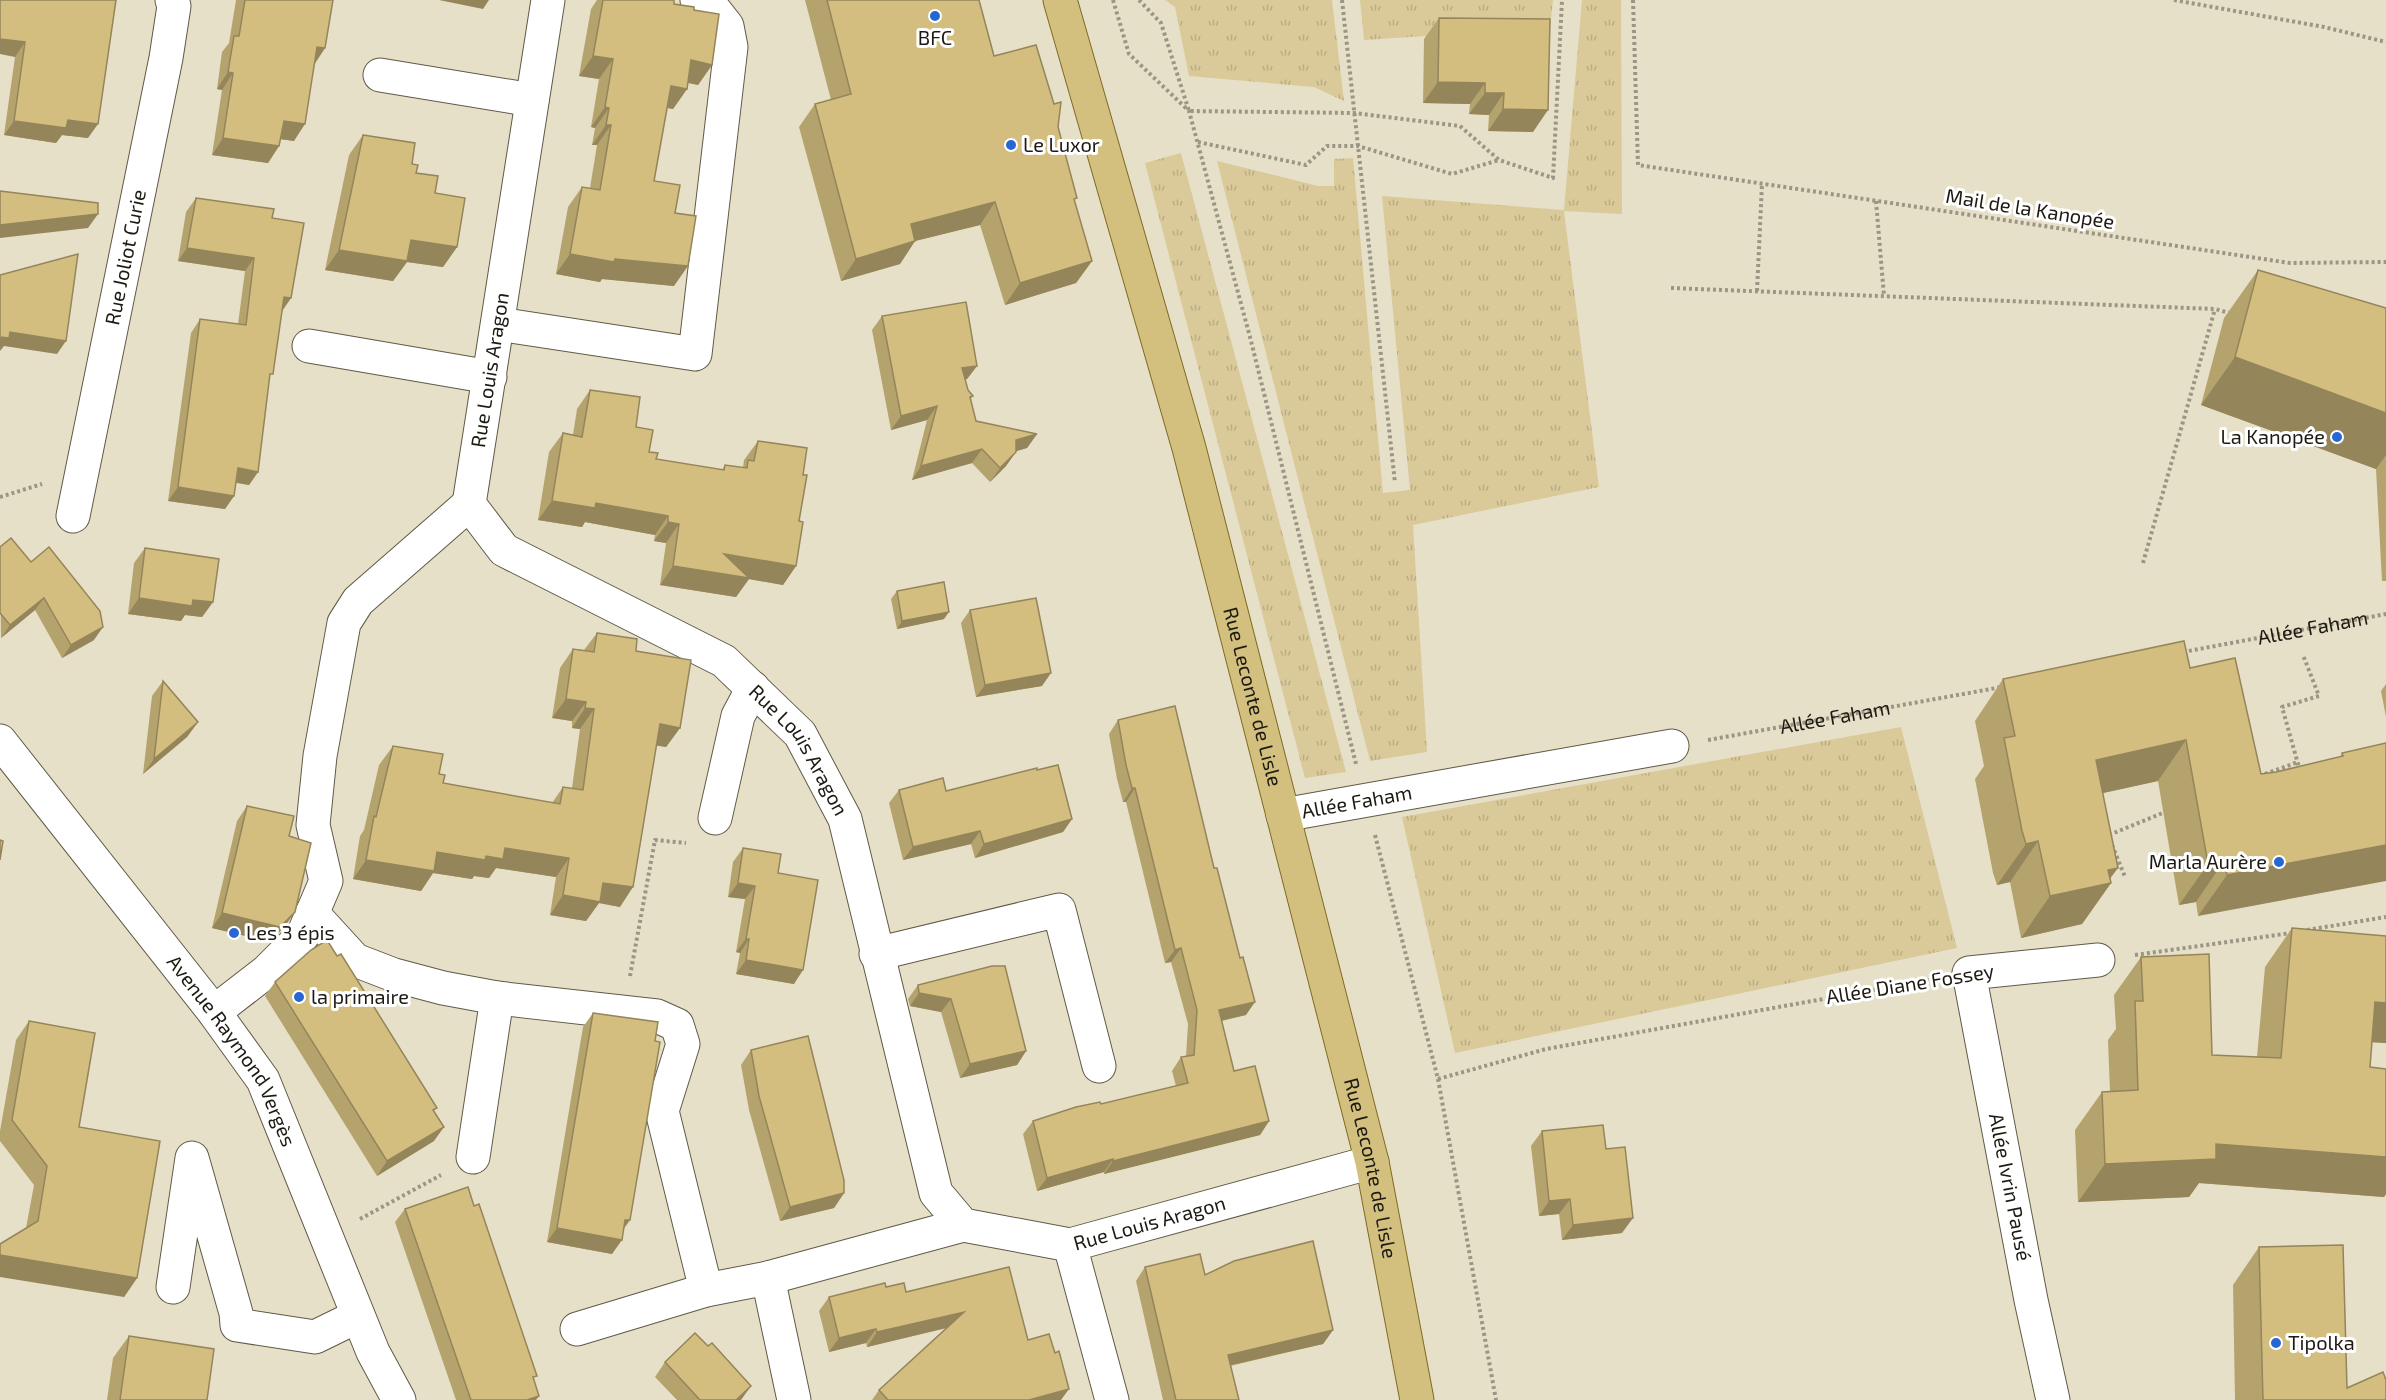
<svg xmlns="http://www.w3.org/2000/svg" width="2386" height="1400" font-family="'Exo 2',sans-serif">
<defs>
<pattern id="grass-tufts" width="24" height="20" patternUnits="userSpaceOnUse" patternTransform="scale(1.5)"><rect width="24" height="20" fill="#daca9a"/><path d="M3 7l-1-3M5 7V3M7 7l1-3M15 17l-1-3M17 17v-4M19 17l1-3" fill="none" stroke="#baad84"/></pattern>
</defs>
<rect width="100%" height="100%" fill="#e7e0c9"/>
<!-- grass -->
<g fill="url(#grass-tufts)">
<path d="M1165,0H1332L1344,101L1314,87L1189,76L1175,7Z"/>
<path d="M1360,0H1553L1550,28L1364,40Z"/>
<path d="M1582,0H1621L1622,214L1564,211L1599,487L1413,525L1427,752L1370,761L1217,161L1318,186H1334V159L1353,158L1383,493L1410,490L1382,196L1564,210Z"/>
<path d="M1181,153L1346,772L1305,778L1145,163Z"/>
<path d="M1901,727L1957,948L1455,1053L1402,817Z"/>
</g>
<g fill="none" stroke-linecap="round" stroke-linejoin="round">
<defs>
<g id="minor">
<path id="s3" d="M548,0L469,504L504,550L724,661L800,734L845,819L936,1193L963,1225L1070,1245L1372,1162"/>
<path d="M380,75L532,100"/>
<path d="M498,324L695,354L731,47L727,26L708,2L697,0"/>
<path d="M309,346L490,377"/>
<path id="s4" d="M73,516L166,58L174,6L172,0"/>
<path id="s5" d="M0,741L214,1012L263,1080L373,1352L399,1400"/>
<path id="s6" d="M1283,815L1672,746"/>
<path d="M715,818L738,716L753,688"/>
<path d="M312,913L355,960L394,975L443,988L497,998L657,1016L677,1025L683,1044L662,1111L706,1290"/>
<path d="M876,954L1059,910L1099,1066"/>
<path d="M214,1012L267,971L303,935L326,881L313,825L320,756L344,623L358,601L469,504"/>
<path d="M473,1157L497,998"/>
<path d="M1070,1245L1112,1400"/>
<path d="M768,1278L794,1400"/>
<path d="M173,1287L192,1158L236,1313L237,1325L315,1337L358,1316"/>
<path d="M577,1329L706,1290L768,1278L963,1225"/>
<path d="M2053,1400L2031,1300L1969,973L2098,960"/>
</g>
<g id="major">
<path id="s7" d="M1060,0L1189,448L1372,1162L1417,1400"/>
</g>
</defs>
<!-- minor casing -->
<use href="#minor" stroke="#5f5946" stroke-width="35"/>
<!-- major casing -->
<use href="#major" stroke="#7f6b22" stroke-width="35"/>
<!-- path -->
<g stroke="#9b9684" stroke-width="4" stroke-dasharray="3 3" stroke-linecap="butt">
<path d="M1113,0L1129,54L1189,111L1250,337L1356,764"/>
<path d="M1139,0L1161,23L1189,111L1354,113L1460,126L1499,160L1553,178L1562,0"/>
<path d="M1342,0L1395,483"/>
<path d="M1633,0L1638,165L2290,263L2386,262"/>
<path d="M2174,0L2324,27L2386,42"/>
<path d="M1198,142L1306,165L1327,146H1358L1452,174L1499,160"/>
<path d="M1876,201L1884,296"/>
<path d="M1671,288L2215,309L2230,313"/>
<path d="M1757,291L1762,184"/>
<path d="M0,497L42,484"/>
<path d="M2143,563L2215,309"/>
<path id="s1" d="M2183,652L2386,614"/>
<path id="s2" d="M1708,740L2002,687"/>
<path d="M2300,771L2282,707L2319,696L2303,655"/>
<path d="M2265,774L2298,762"/>
<path d="M1375,835L1438,1079L1496,1400"/>
<path d="M2109,835L2165,812"/>
<path d="M2112,845L2125,877"/>
<path d="M2307,930L2386,917"/>
<path d="M2135,955L2291,933"/>
<path d="M630,976L655,840L686,843"/>
<path d="M1438,1079L1546,1049L1934,979"/>
<path d="M360,1219L441,1175"/>
</g>
<!-- minor -->
<use href="#minor" stroke="#fff" stroke-width="33"/>
<!-- major -->
<use href="#major" stroke="#d3c07f" stroke-width="33"/>
</g>
<!-- wall -->
<g fill="#b5a36e">
<path d="M0,0L88,138L62,135L56,143L4,135L15,57Z"/>
<path d="M236,0H333L325,48L314,64L294,141L281,139L279,146L268,163L212,155L222,90L217,89L222,52L229,43Z"/>
<path d="M597,0H674V4L694,10L712,65L698,85L687,83V89L673,109L667,108L654,181L675,213L674,286L602,279L600,282L556,274L568,207L582,187L590,188L597,145H592L595,128L591,127L599,79L579,76L591,9Z"/>
<path d="M805,0H979L994,56L1058,127L1074,201L1092,261L1076,283L1005,305L980,225L915,241L900,264L841,281L799,127L815,104L831,100Z"/>
<path d="M1439,18L1550,19L1533,132L1488,131L1489,115L1469,114L1470,104L1423,103L1424,39Z"/>
<path d="M363,135L412,164L416,173L435,193L457,247L443,267L407,262L393,281L325,270L349,155Z"/>
<path d="M196,198L272,218L291,298L282,311L269,380L258,472L249,485L236,483L234,496L225,509L168,501L191,333L200,319L238,324L245,271L178,261L186,212Z"/>
<path d="M2258,270L2386,308V581H2382L2376,469L2201,405L2224,318Z"/>
<path d="M882,316L977,366L967,379L965,380L968,390L973,396L970,400L976,421L1037,434L1027,448L1016,451L1006,466L990,482L972,463L912,480L927,420L891,430L872,330Z"/>
<path d="M590,390L636,427L649,452L656,459L722,470L725,465L743,468L744,460L758,441L803,475L799,521L796,566L783,585L749,579L736,597L660,585L666,543L654,541L655,535L585,522L582,527L538,520L549,452L563,433L573,435L577,409Z"/>
<path d="M0,547L94,640L62,658L35,610L1,638Z"/>
<path d="M145,548L213,602L202,617L185,615L181,621L128,614L134,563Z"/>
<path d="M897,591L944,619L897,629L891,599Z"/>
<path d="M970,610L1042,686L976,697L961,623Z"/>
<path d="M597,633L636,651L680,728L666,747L656,745L620,907L599,903L586,921L550,915L556,877L496,868L489,878L474,876L472,879L433,873L421,891L353,879L360,836L364,830L379,765L393,746L439,774L443,783L552,803L563,787L572,788L580,729L572,728V721L552,718L560,668L573,649L584,650Z"/>
<path d="M2190,668L2261,774L2276,772L2340,757L2342,753L2386,743L2198,916L2196,902L2179,905L2158,781L2102,793L2111,883L2082,924L2021,938L2010,882L1997,885L1993,873L1975,779L1984,766L1975,721L2003,679Z"/>
<path d="M163,681L198,722L187,737L143,774L152,696Z"/>
<path d="M2386,684V717L2381,691Z"/>
<path d="M1118,720L1246,1015L1222,1021L1234,1071L1269,1121L1260,1135L1104,1174V1172L1037,1191L1023,1134L1033,1121L1176,1086L1172,1071L1181,1057L1186,1056L1188,1024L1171,962L1165,963L1126,802H1123L1117,779L1109,734Z"/>
<path d="M1037,770L1072,819L1063,832L975,858L971,844L903,860L889,803L899,790L946,791Z"/>
<path d="M247,806L289,836L285,926L270,942L212,928L237,821Z"/>
<path d="M743,848L778,873L794,984L736,974L740,953L736,952L745,899L728,897L733,862Z"/>
<path d="M2292,928L2386,936V1043L2372,1042L2370,1067L2386,1069V1194L2384,1197L2199,1183L2189,1197L2078,1202L2075,1130L2102,1092H2110L2108,1040L2116,1029L2114,995L2141,957L2212,1055L2257,1057L2265,967Z"/>
<path d="M992,966L1026,1051L1017,1065L960,1078L941,1012L910,1006L908,999L918,985Z"/>
<path d="M275,982L434,1112V1141L377,1176L265,996Z"/>
<path d="M593,1013L624,1229L612,1254L547,1242L583,1027Z"/>
<path d="M29,1021L79,1127L137,1278L124,1297L26,1228L34,1185L0,1141V1131L16,1040Z"/>
<path d="M751,1050L844,1193L834,1208L780,1221L749,1110L741,1065Z"/>
<path d="M1542,1131L1606,1149L1622,1233L1562,1240L1559,1214L1539,1216L1531,1146Z"/>
<path d="M405,1209L534,1381L536,1400H456L395,1222Z"/>
<path d="M2259,1247L2347,1388L2386,1400H2235L2233,1285Z"/>
<path d="M1145,1267L1205,1275L1333,1330L1323,1344L1230,1366L1239,1400H1163L1136,1281Z"/>
<path d="M886,1287L906,1292L1028,1340L1061,1400H872L879,1390L947,1328L867,1347L866,1343L829,1352L819,1311L829,1297Z"/>
<path d="M129,1336L207,1400H107L113,1358Z"/>
<path d="M665,1362L741,1400H677L655,1377Z"/>
</g>
<!-- shaded-wall -->
<g fill="#94855a">
<path d="M439,0H489L483,9Z"/>
<path d="M0,39L25,42L15,57L0,54Z"/>
<path d="M317,47L325,48L314,65Z"/>
<path d="M593,56L613,59L599,79L579,76Z"/>
<path d="M691,60L712,65L698,85L677,80Z"/>
<path d="M228,72L233,73L222,90L217,89Z"/>
<path d="M1438,82L1485,83L1470,104L1423,103Z"/>
<path d="M671,86L687,89L673,109L657,106Z"/>
<path d="M1485,93H1504L1489,115L1469,114Z"/>
<path d="M605,107L609,108L595,128L591,127Z"/>
<path d="M1503,109L1548,110L1533,132L1488,131Z"/>
<path d="M68,120L98,124L88,138L62,135L56,143L4,135L14,121Z"/>
<path d="M284,121L305,124L294,141L272,138Z"/>
<path d="M606,125H611L597,145H592Z"/>
<path d="M223,138L279,146L268,163L212,155Z"/>
<path d="M995,202L980,225L915,241L900,264L841,281L856,259L911,224Z"/>
<path d="M98,214L88,228L0,238V225Z"/>
<path d="M411,240L457,247L443,267L407,262L393,281L325,270L339,250Z"/>
<path d="M187,248L254,258L245,271L178,261Z"/>
<path d="M570,254L688,266L674,286L602,279L600,282L556,274Z"/>
<path d="M1092,261L1076,283L1005,305L1020,283Z"/>
<path d="M284,297L291,298L282,311Z"/>
<path d="M10,332L66,341L57,354L4,346L0,351V337Z"/>
<path d="M2235,357L2386,413V455L2376,469L2201,405Z"/>
<path d="M977,366L967,379L952,382L962,368Z"/>
<path d="M937,406L927,420L891,430L901,416Z"/>
<path d="M1037,434L1027,448L1006,454L1016,440Z"/>
<path d="M982,449L972,463L912,480L921,466Z"/>
<path d="M1016,452L1006,466L990,482L1000,468Z"/>
<path d="M238,468L258,472L249,485L229,481Z"/>
<path d="M178,487L234,496L225,509L168,501Z"/>
<path d="M552,501L596,503L668,516L655,535L585,522L582,527L538,520Z"/>
<path d="M668,522L679,524L666,543L654,541Z"/>
<path d="M724,554L796,566L783,585L749,579L736,597L660,585L673,566Z"/>
<path d="M44,598L35,610L1,638L10,625Z"/>
<path d="M139,598L193,600L213,602L202,617L185,615L181,621L128,614Z"/>
<path d="M949,612L944,619L897,629L902,621Z"/>
<path d="M103,627L94,640L62,658L71,645Z"/>
<path d="M1051,673L1042,686L976,697L985,685Z"/>
<path d="M566,699L586,702L572,721L552,718Z"/>
<path d="M585,708L594,709L580,729L572,728Z"/>
<path d="M198,722L187,737L143,774L154,759Z"/>
<path d="M660,724L680,728L666,747L646,744Z"/>
<path d="M2186,740L2158,781L2067,801L2096,760Z"/>
<path d="M1132,788H1135L1126,802H1123Z"/>
<path d="M1072,819L1063,832L975,858L984,844Z"/>
<path d="M980,831L971,844L903,860L913,847Z"/>
<path d="M2038,841L2010,882L1997,885L2026,844Z"/>
<path d="M2386,845V881L2198,916L2227,875Z"/>
<path d="M505,848L569,858L556,877L496,868L489,878L474,876L472,879L433,873L421,891L353,879L366,860L437,852L486,856Z"/>
<path d="M2224,861L2196,902L2179,905L2208,864Z"/>
<path d="M2118,868L2106,884L2111,883L2082,924L2021,938L2050,896L2108,870Z"/>
<path d="M603,883L633,887L620,907L599,903L586,921L550,915L563,895Z"/>
<path d="M738,883L755,886L745,899L728,897Z"/>
<path d="M295,912L285,926L270,942L212,928L222,913Z"/>
<path d="M746,939H749L740,953L736,952Z"/>
<path d="M1181,948L1171,962L1165,963L1175,950Z"/>
<path d="M746,960L803,970L794,984L736,974Z"/>
<path d="M919,993L951,999L941,1012L910,1006Z"/>
<path d="M1255,1002L1246,1015L1210,1023L1219,1010Z"/>
<path d="M2375,1002L2386,1003V1043L2349,1041Z"/>
<path d="M1026,1051L1017,1065L960,1078L970,1064Z"/>
<path d="M1269,1121L1260,1135L1104,1174L1113,1161Z"/>
<path d="M444,1127L434,1141L377,1176L387,1161Z"/>
<path d="M2216,1144L2386,1157V1194L2384,1197L2199,1183L2189,1197L2078,1202L2105,1164Z"/>
<path d="M1113,1159L1104,1172L1037,1191L1047,1178Z"/>
<path d="M844,1193L834,1208L780,1221L790,1207Z"/>
<path d="M1570,1199L1559,1214L1539,1216L1549,1201Z"/>
<path d="M1633,1218L1622,1233L1562,1240L1573,1225Z"/>
<path d="M625,1220H630L620,1234Z"/>
<path d="M557,1228L622,1240L612,1254L547,1242Z"/>
<path d="M0,1255L137,1278L124,1297L0,1277Z"/>
<path d="M964,1312L954,1326L867,1347L877,1332Z"/>
<path d="M876,1329L866,1343L829,1352L839,1338Z"/>
<path d="M1333,1330L1323,1344L1218,1368L1228,1355Z"/>
<path d="M751,1386L741,1400H736Z"/>
<path d="M1069,1389L1061,1400H1029Z"/>
<path d="M539,1396L536,1400H527Z"/>
</g>
<!-- building -->
<g fill="#d3be80" stroke="#94855a" stroke-width="1.5">
<path d="M0,0H116L98,124L68,120L66,128L14,121L25,42L0,39Z"/>
<path d="M245,0H333L325,48L317,47L305,124L284,121L279,146L223,138L233,73L228,72L234,36H239Z"/>
<path d="M603,0H674V4L694,7V10L719,14L712,65L691,60L687,89L671,86L654,181L680,185L675,213L696,216L688,266L615,259L614,262L570,254L582,187L600,190L611,125H606L609,108L605,107L613,59L593,56Z"/>
<path d="M827,0H979L994,56L1036,45L1054,104L1061,102L1058,127L1077,198L1074,199L1092,261L1020,283L995,202L911,224L915,241L856,259L815,104L851,94Z"/>
<path d="M1439,18L1550,19L1548,110L1503,109L1504,93H1485V83L1438,82Z"/>
<path d="M363,135L415,143L412,164L418,165L416,173L438,176L435,193L465,198L457,247L411,240L407,261L339,250Z"/>
<path d="M0,191L98,203V214L0,225Z"/>
<path d="M196,198L274,209L272,218L304,223L291,298L284,297L273,374H270L258,472L238,468L234,496L178,487L200,319L246,325L254,258L187,248Z"/>
<path d="M78,254L66,341L10,332L9,338L0,337V275Z"/>
<path d="M2258,270L2386,308V413L2235,357Z"/>
<path d="M966,302L977,366L962,368L968,390L973,396L970,397L976,421L1037,434L1016,440V452L1000,468L982,449L921,466L937,406L901,416L882,316Z"/>
<path d="M590,390L640,397L636,427L653,430L649,452L658,453L656,459L724,470L725,465L747,468L748,460L754,461L758,441L807,448L803,475H807L799,521L803,522L796,566L724,554L749,578L673,566L679,524L668,522V516L596,503L595,508L552,501L563,433L582,437Z"/>
<path d="M11,538L31,562L49,547L100,611L103,627L71,645L44,598L10,625L0,613V547Z"/>
<path d="M145,548L219,559L213,602L193,600L192,606L139,598Z"/>
<path d="M944,582L949,612L902,621L897,591Z"/>
<path d="M1036,598L1051,673L985,685L970,610Z"/>
<path d="M597,633L637,639L636,651L691,660L680,728L660,724L633,887L603,883L600,902L563,895L569,858L505,848L503,859L486,856L485,860L437,852L434,871L366,860L374,816L376,817L393,746L443,754L439,774L445,775L443,783L560,804L563,787L583,790L594,709L585,708L586,702L566,699L573,649L594,652Z"/>
<path d="M2184,641L2190,668L2235,658L2261,774L2276,772L2343,756L2342,753L2386,743V845L2227,875L2224,861L2208,864L2186,740L2096,760L2118,868L2108,870L2111,883L2050,896L2038,841L2026,844L2022,831L2004,738L2015,736L2003,679Z"/>
<path d="M163,681L198,722L154,759Z"/>
<path d="M1175,706L1214,868H1217L1240,958L1243,957L1255,1002L1219,1010L1234,1071L1255,1066L1269,1121L1113,1161V1159L1047,1178L1033,1121L1076,1107L1100,1102L1101,1104L1188,1083L1181,1057L1194,1055L1197,1010L1181,948L1175,950L1135,788H1132L1126,765L1118,720Z"/>
<path d="M1058,765L1072,819L984,844L980,831L913,847L899,790L943,778L946,791L1037,768V770Z"/>
<path d="M247,806L294,816L289,836L311,843L295,912L280,927L222,913Z"/>
<path d="M0,840L3,841L0,860Z"/>
<path d="M743,848L781,854L778,873L818,880L803,970L746,960L749,939H746L755,886L738,883Z"/>
<path d="M2292,928L2386,936V1003L2375,1002L2370,1067L2386,1069V1157L2216,1144V1159L2105,1164L2102,1092L2138,1090L2135,1001H2143L2141,957L2209,954L2212,1055L2281,1058Z"/>
<path d="M327,940L337,956L341,954L437,1108L433,1110L444,1127L387,1161L275,982L311,950Z"/>
<path d="M992,966H1005L1026,1051L970,1064L951,999L919,993L918,985Z"/>
<path d="M593,1013L658,1022L655,1041L660,1042L630,1220H625L622,1240L557,1228Z"/>
<path d="M29,1021L95,1033L79,1127L160,1141L137,1278L0,1255V1244L38,1221L47,1166L12,1120Z"/>
<path d="M808,1036L844,1180V1193L790,1207L759,1096L751,1050Z"/>
<path d="M1603,1125L1606,1149L1625,1147L1633,1218L1573,1225L1570,1199L1549,1201L1542,1131Z"/>
<path d="M468,1187L474,1206L479,1204L537,1376L533,1377L539,1396L527,1400H471L405,1209Z"/>
<path d="M1313,1241L1333,1330L1228,1355L1239,1400H1176L1145,1267L1200,1254L1205,1275L1234,1261Z"/>
<path d="M2343,1245L2347,1388L2383,1372L2386,1380V1400H2263L2259,1247Z"/>
<path d="M1009,1267L1028,1340L1049,1334L1055,1353L1059,1351L1069,1389L1029,1400H888L879,1390L964,1312L877,1332L876,1329L839,1338L829,1297L885,1283L886,1287L904,1283L906,1292Z"/>
<path d="M695,1333L708,1346L712,1343L751,1386L736,1400H700L665,1362Z"/>
<path d="M129,1336L214,1349L207,1400H120Z"/>
</g>
<!-- markers -->
<g fill="#2767d3" stroke="#fff" stroke-width="2">
<circle cx="935" cy="16" r="6"/>
<circle cx="1011" cy="145" r="6"/>
<circle cx="2337" cy="437" r="6"/>
<circle cx="2279" cy="862" r="6"/>
<circle cx="234" cy="933" r="6"/>
<circle cx="299" cy="997" r="6"/>
<circle cx="2276" cy="1343" r="6"/>
</g>
<g text-anchor="middle" stroke-width="6" stroke-linejoin="round" paint-order="stroke">
<!-- poi labels -->
<g font-size="20" fill="#1c1a12" stroke="#fff" text-anchor="start">
<text x="935" y="45" text-anchor="middle">BFC</text>
<text x="1023" y="152">Le Luxor</text>
<text x="2325" y="444" text-anchor="end">La Kanopée</text>
<text x="2267" y="869" text-anchor="end">Marla Aurère</text>
<text x="246" y="940">Les 3 épis</text>
<text x="311" y="1004">la primaire</text>
<text x="2288" y="1350">Tipolka</text>
</g>
<!-- street labels -->
<g font-size="20" fill="#1c1a12" stroke="#fff">
<text transform="translate(2030 209) rotate(9)" y="7">Mail de la Kanopée</text>
<text dy="7" stroke="none"><textPath href="#s4" startOffset="264">Rue Joliot Curie</textPath></text>
<text transform="translate(490 370) rotate(-81)" y="7">Rue Louis Aragon</text>
<text dy="7" stroke="none"><textPath href="#s1" startOffset="132">Allée Faham</textPath></text>
<text dy="7" stroke="none"><textPath href="#s7" startOffset="723">Rue Leconte de Lisle</textPath></text>
<text dy="7" stroke="none"><textPath href="#s2" startOffset="129">Allée Faham</textPath></text>
<text dy="7" stroke="none"><textPath href="#s3" startOffset="932">Rue Louis Aragon</textPath></text>
<text dy="7" stroke="none"><textPath href="#s6" startOffset="75">Allée Faham</textPath></text>
<text transform="translate(1910 984) rotate(-9)" y="7">Allée Diane Fossey</text>
<text dy="7" stroke="none"><textPath href="#s5" startOffset="388">Avenue Raymond Vergès</textPath></text>
<text dy="7" stroke="none"><textPath href="#s7" startOffset="1209">Rue Leconte de Lisle</textPath></text>
<text transform="translate(2010 1187) rotate(79)" y="7">Allée Ivrin Pausé</text>
<text dy="7" stroke="none"><textPath href="#s3" startOffset="1634">Rue Louis Aragon</textPath></text>
</g>
</g>
</svg>
